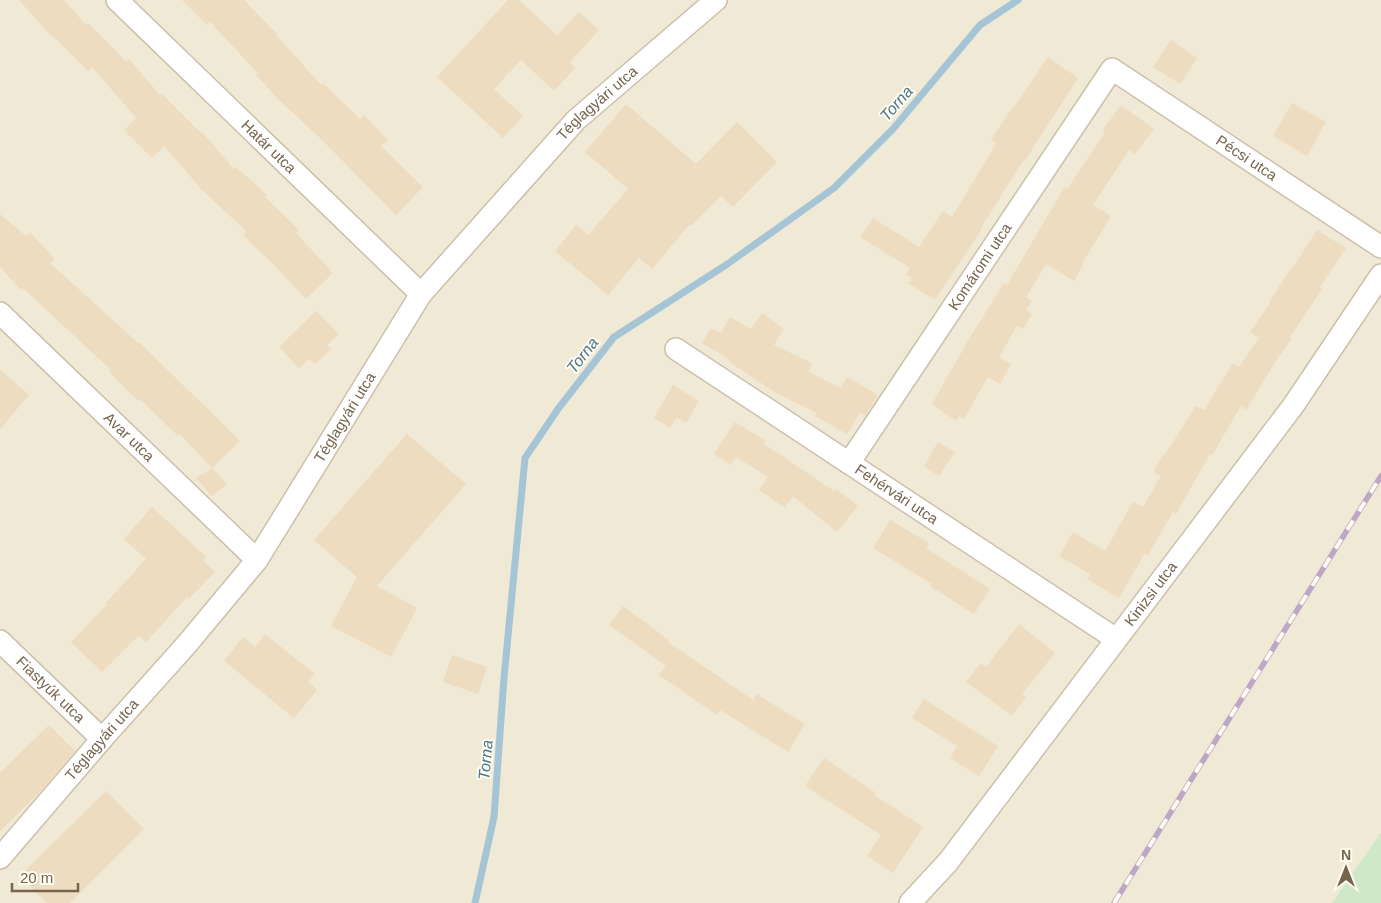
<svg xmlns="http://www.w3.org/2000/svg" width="1381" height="903" font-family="Helvetica,sans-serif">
<rect width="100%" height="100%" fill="#fcf8e9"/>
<!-- residential -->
<path fill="#f0e9d5" d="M0,0H1381V832L1332,903H0Z"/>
<!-- green -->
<path fill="#cfe9c8" d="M1381,832V903H1332Z"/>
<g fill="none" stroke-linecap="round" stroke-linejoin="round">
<!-- stream -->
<path stroke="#a5c5d6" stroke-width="7" d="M475,903L494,817L504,678L525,458L558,409L614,337L726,265L834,188L893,129L980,25L1018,0"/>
</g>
<!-- building -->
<g fill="#eedcc0">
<path d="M19,0H64L86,25L88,23L126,61L129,59L160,95L162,94L201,133L202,132L234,169L236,167L267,195L265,197L299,230L296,233L333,273L306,299L275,266L243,235L247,232L202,190L164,146L152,158L124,130L136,118L92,67L88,71L53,36L52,37Z"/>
<path d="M182,0H244L277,34L276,35L321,85L323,83L360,119L364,115L388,140L381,146L423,187L396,215L321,139L279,100L256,75L258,73L210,22L207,25Z"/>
<path d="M508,0H519L557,35L579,12L599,30L570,62L575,68L554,91L521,60L494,89L523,116L503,138L437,77Z"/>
<path d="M1171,40L1197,58L1180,84L1153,67Z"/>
<path d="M1048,57L1078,78L1024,162L1023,161L982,226L983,227L935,300L908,283L912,278L906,274L910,268L860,237L873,218L919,247L943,211L952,217L996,144L991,140L1014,105L1015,106Z"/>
<path d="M1292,103L1326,122L1307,156L1273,136Z"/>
<path d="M626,104L696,164L737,122L777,162L733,207L721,196L691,226L689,225L652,269L639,258L608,295L555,251L576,225L588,235L628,189L585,152Z"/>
<path d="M1121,105L1154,129L1135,154L1129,150L1093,205L1111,216L1082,264L1083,265L1074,281L1046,264L1026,297L1032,301L1026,310L1032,314L1023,329L1017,326L999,357L1011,364L1000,384L988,377L964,419L959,416L956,421L932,404L969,339L1004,283L1007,285L1064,188L1067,189L1105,133L1102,131Z"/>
<path d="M0,214L26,236L30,232L55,259L50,263L138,343L139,342L240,441L212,468L180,434L178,436L140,399L139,401L109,372L111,370L23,288L21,290L0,267Z"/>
<path d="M1317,230L1346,248L1320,287L1322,289L1290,337L1292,338L1281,354H1280L1246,410L1241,406L1212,455L1210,454L1176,514L1173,512L1148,555L1145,553L1119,598L1087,579L1090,574L1059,556L1073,532L1105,551L1133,502L1143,507L1161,476L1153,472L1163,455L1164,456L1196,406L1204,410L1233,363L1239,367L1259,338L1250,332L1270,303L1269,302L1291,268L1292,269Z"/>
<path d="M316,311L339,334L327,345L331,349L315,364L309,359L299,368L279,347Z"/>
<path d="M762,313L784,329L774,345L812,363L808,372L841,388L847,377L878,395L865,416L860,413L847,434L815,416L817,413L776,393L729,362L730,360L702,343L711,328L721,333L730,317L751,329Z"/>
<path d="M0,370L29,395L0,429Z"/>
<path d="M673,385L699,401L686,423L677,417L670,428L654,418Z"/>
<path d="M735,422L766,441L764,444L834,491L836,489L858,506L837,532L793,496L785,508L759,490L768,477L736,457L731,465L714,454Z"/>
<path d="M407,434L466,484L377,586L417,608L391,657L331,626L357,577L314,540Z"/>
<path d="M938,442L955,452L939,476L924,466Z"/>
<path d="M212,468L227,484L212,496L196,478Z"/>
<path d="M152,507L206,557L203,561L215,572L189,599L187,597L146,642L139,635L102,672L71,642L107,605L105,604L146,559L124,539Z"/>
<path d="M890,520L929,543L926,548L990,589L974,614L930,586L932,584L873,548Z"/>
<path d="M623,606L669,640L668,642L753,700L757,694L805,724L788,752L720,710L717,715L659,675L666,666L609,625Z"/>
<path d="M1019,624L1055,653L1022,694L1026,697L1012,716L966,682L981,663L986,667Z"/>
<path d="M265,634L315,674L308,682L317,690L294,718L224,661L243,637L255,647Z"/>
<path d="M452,655L487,667L478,694L443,682Z"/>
<path d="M924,699L998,746L979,776L950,758L957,746L912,718Z"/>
<path d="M49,725L75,751L41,791L0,831V773Z"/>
<path d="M824,758L876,793L874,795L923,827L893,873L867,856L881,835L805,786Z"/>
<path d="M106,791L144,829L70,903H47L20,876Z"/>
</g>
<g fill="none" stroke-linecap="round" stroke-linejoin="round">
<defs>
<g id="minor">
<path id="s1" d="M117,0L421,294"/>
<path id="s2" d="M0,313L257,560"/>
<path id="s3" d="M676,349L1116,639"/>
<path id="s4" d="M849,463L1112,69L1381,247"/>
<path id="s5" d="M0,641L102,739"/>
<path id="s6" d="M0,858L102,739L187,644L257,560L421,294L576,120L716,0"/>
<path id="s7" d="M910,903L948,862L1293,406L1381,275"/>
</g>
</defs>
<!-- minor casing -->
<use href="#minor" stroke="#ccc0ac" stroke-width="24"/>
<!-- minor -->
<use href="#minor" stroke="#fff" stroke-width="21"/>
<defs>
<path id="rail" d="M1114,903L1381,476"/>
</defs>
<!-- rail casing -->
<use href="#rail" stroke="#bea7c6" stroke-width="5.5"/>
<!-- rail -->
<use href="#rail" stroke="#fefcf0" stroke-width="4" stroke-dasharray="11" stroke-linecap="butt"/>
</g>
<g text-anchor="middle" stroke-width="4" stroke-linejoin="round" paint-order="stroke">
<!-- street labels -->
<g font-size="15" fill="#76644d" stroke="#fefcf0">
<text dy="5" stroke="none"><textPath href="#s6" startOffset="966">Téglagyári utca</textPath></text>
<text dy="5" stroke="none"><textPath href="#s1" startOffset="211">Határ utca</textPath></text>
<text dy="5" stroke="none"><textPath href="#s4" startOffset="635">Pécsi utca</textPath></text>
<text dy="5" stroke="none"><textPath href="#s4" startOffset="236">Komáromi utca</textPath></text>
<text dy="5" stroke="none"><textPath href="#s6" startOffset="561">Téglagyári utca</textPath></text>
<text dy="5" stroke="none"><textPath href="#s2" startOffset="179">Avar utca</textPath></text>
<text dy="5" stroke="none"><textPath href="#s3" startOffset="264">Fehérvári utca</textPath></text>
<text dy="5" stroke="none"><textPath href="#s7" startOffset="392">Kinizsi utca</textPath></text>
<text dy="5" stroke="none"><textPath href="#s5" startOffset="70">Fiastyúk utca</textPath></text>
<text dy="5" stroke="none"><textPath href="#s6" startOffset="156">Téglagyári utca</textPath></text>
</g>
<!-- water labels -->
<g font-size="16" font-style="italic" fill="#4b768f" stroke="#fefcf0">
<text transform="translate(896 103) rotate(-49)" y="6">Torna</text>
<text transform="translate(582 355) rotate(-52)" y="6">Torna</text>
<text transform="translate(485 760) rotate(-85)" y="6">Torna</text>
</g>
</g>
<!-- north arrow -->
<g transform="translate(1346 868)" stroke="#fefcf0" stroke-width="4" paint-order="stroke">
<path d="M0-4L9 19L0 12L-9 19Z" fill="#76644d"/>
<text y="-8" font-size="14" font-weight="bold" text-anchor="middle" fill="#76644d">N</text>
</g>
<!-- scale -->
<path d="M12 883v8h66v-8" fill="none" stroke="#76644d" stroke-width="2.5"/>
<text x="20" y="883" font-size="15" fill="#76644d" stroke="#fefcf0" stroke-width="4" paint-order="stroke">20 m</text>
</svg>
